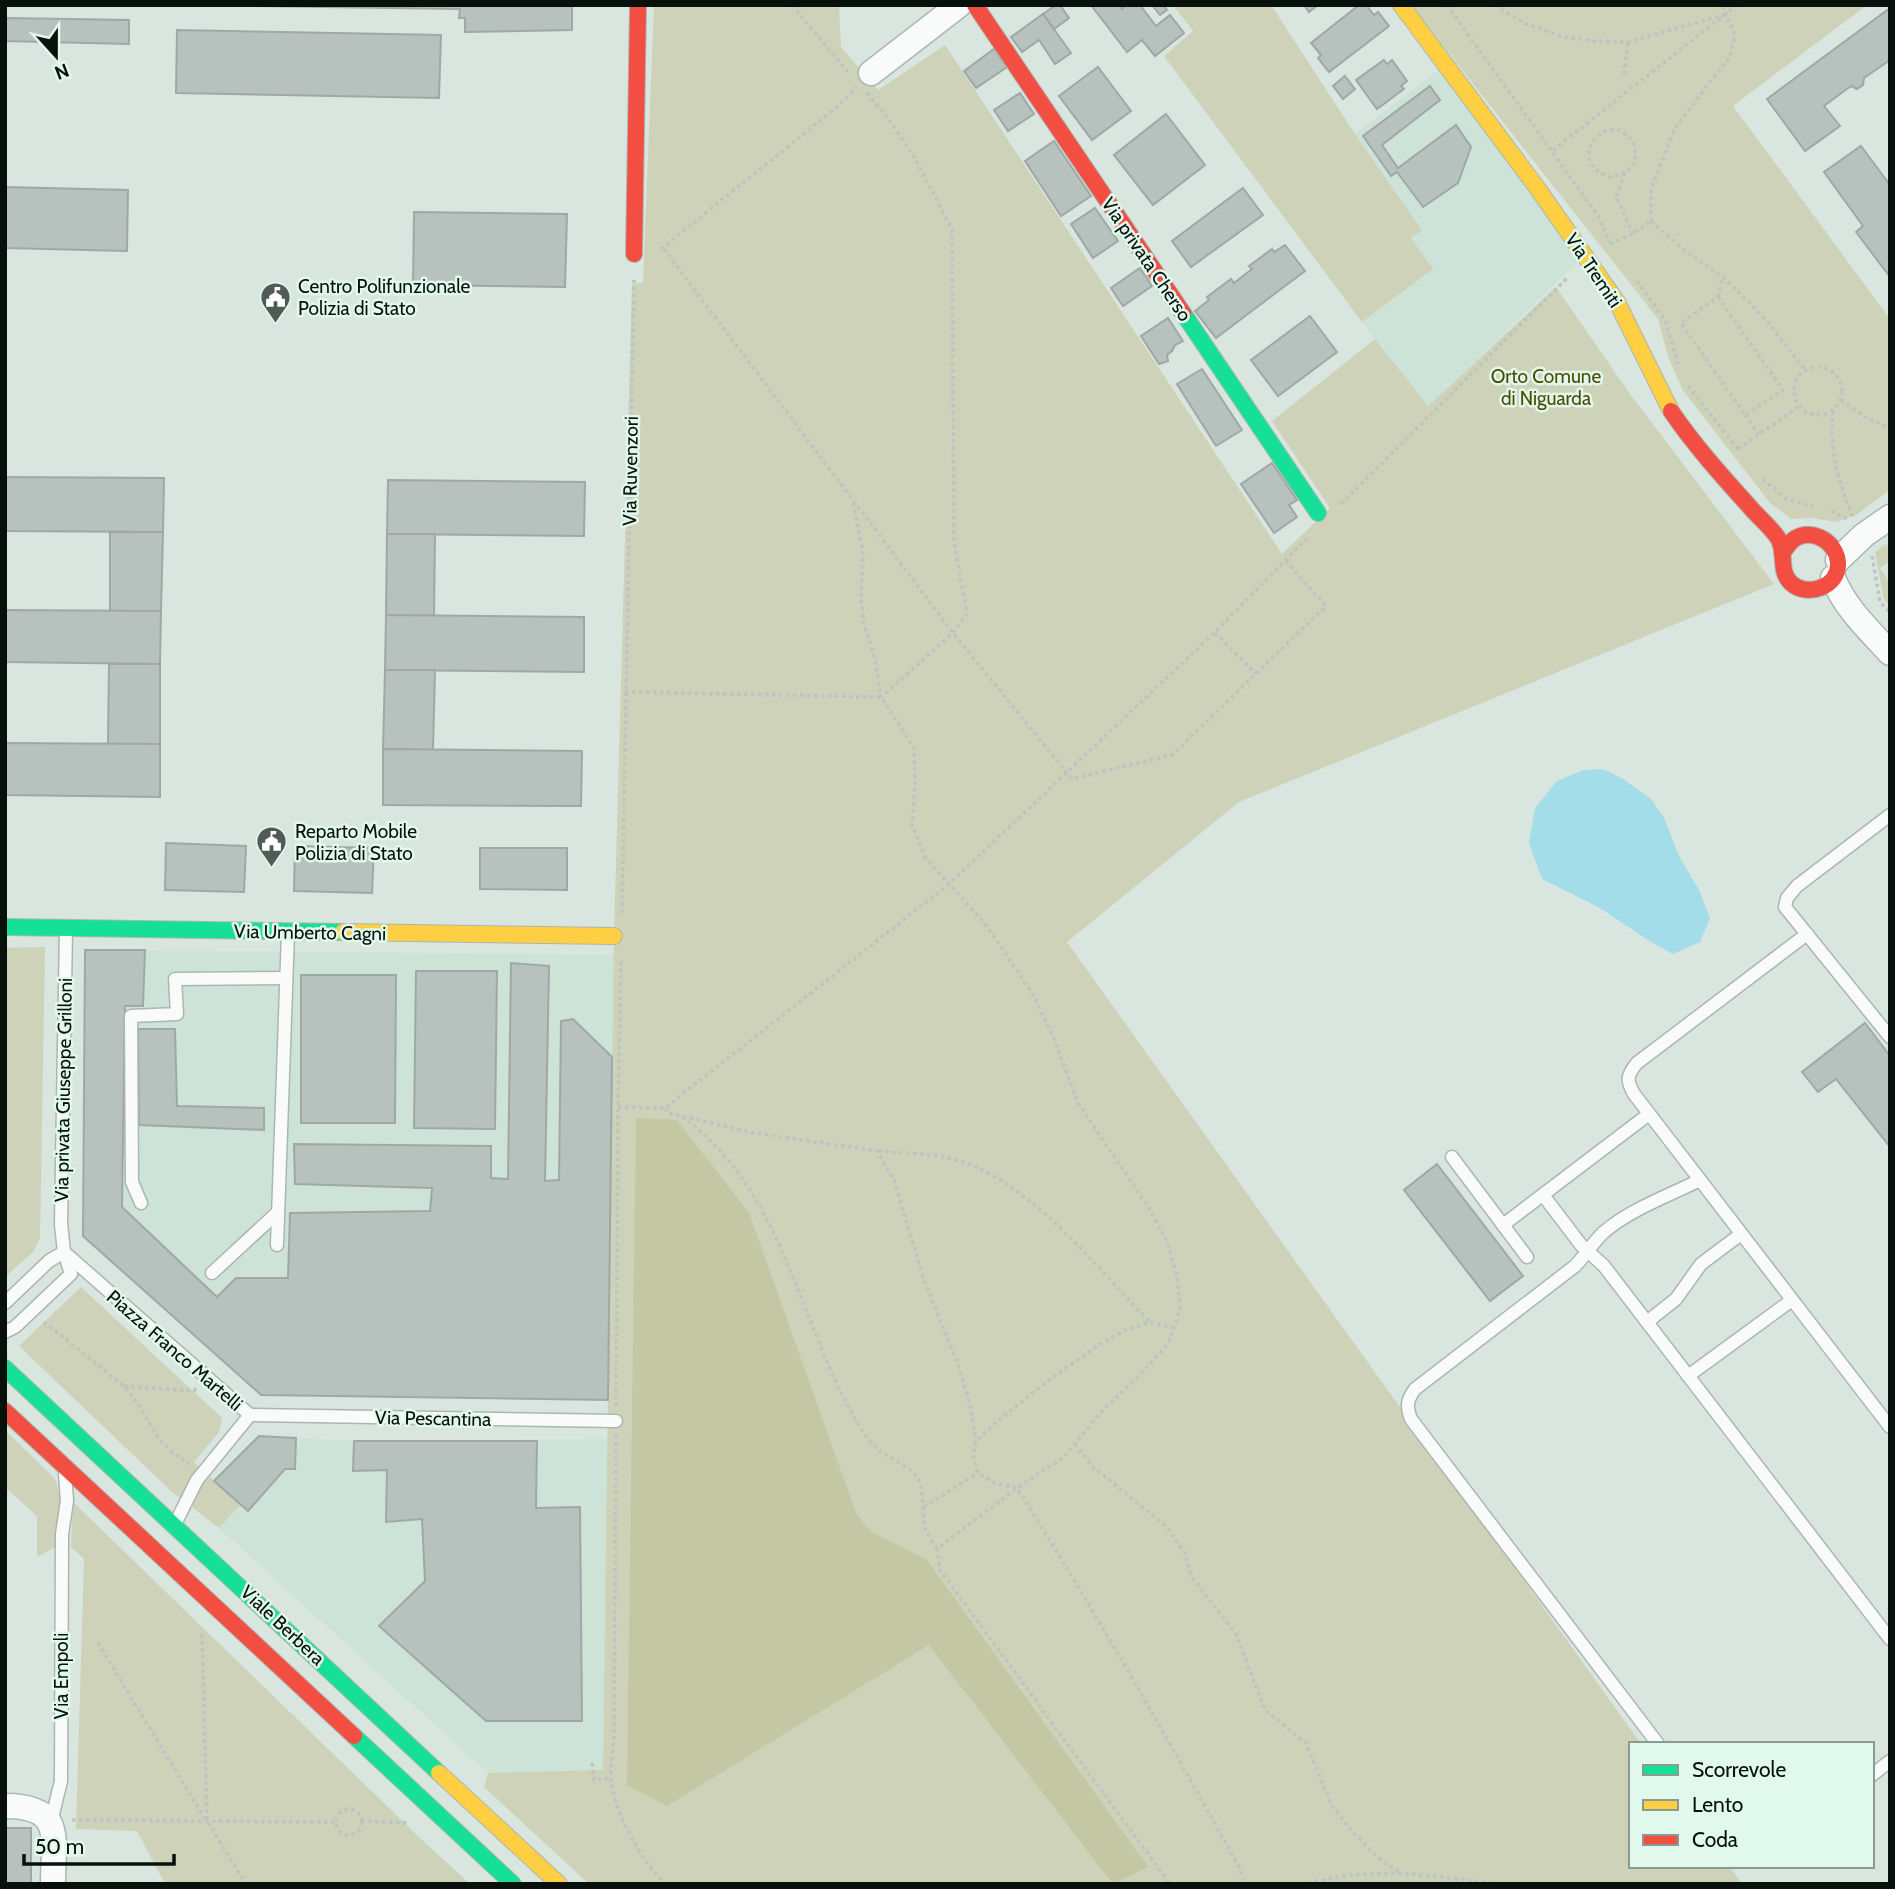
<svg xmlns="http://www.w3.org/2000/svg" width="1895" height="1889" font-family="Cabin,sans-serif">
<rect width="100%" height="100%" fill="#d9e5df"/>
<!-- built -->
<g fill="#cde3d7">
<path d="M1441,68L1582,258L1428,406L1362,322L1433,269L1411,238L1422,229L1355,134Z"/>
<path d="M85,950L614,955L608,1400L261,1395L83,1236Z"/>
<path d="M259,1436L354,1441L608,1439L603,1771L488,1773L219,1528L240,1505L214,1481Z"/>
</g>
<!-- green -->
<g fill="#cdd2b9">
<path d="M654,5H839L841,47L878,90L945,45L1282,554L1330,508L1272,421L1375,339L1428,406L1556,287L1630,394L1774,584L1239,802L1067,942L1641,1744H1631V1866H1729L1742,1884H589L484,1787L488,1773L603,1770L614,936L632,284L643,283Z"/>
<path d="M1173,5H1271L1355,134L1422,230L1411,238L1433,269L1362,322L1164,56L1193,31Z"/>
<path d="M1411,5H1867L1733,106L1890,319V490L1856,515L1836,522L1812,518L1791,519L1770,503L1682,389L1668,356L1658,319Z"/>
<path d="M1886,544L1890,550V561L1880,568L1890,583V606L1884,600L1875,552Z"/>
<path d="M45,947L40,1238L33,1252L5,1277V948Z"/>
<path d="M81,1287L222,1418L219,1432L194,1462L240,1505L219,1528L171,1491L19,1346Z"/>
<path d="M5,1430L54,1478L57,1484L60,1499L59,1545L37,1557V1516L5,1487Z"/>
<path d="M73,1502L420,1838L470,1884H165L137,1831L76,1829L84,1559L71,1547Z"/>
</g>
<!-- forest -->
<path fill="#c3c7a4" d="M636,1118L677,1120L749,1213L856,1513L870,1531L927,1560L1148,1867L1113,1884L929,1645L667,1806L627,1785Z"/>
<!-- water -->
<path fill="#a4ddea" d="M1603,769L1623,779L1651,799L1664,818L1679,856L1699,890L1710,918L1700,942L1673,954L1651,942L1600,908L1542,879L1529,843L1535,808L1557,781L1583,770Z"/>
<!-- building -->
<g fill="#b7c1be" stroke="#9fa8a6" stroke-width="2">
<path d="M177,5H572V30L465,32V18H459L460,9Z"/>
<path d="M1056,5H1060L1069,18L1054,29L1043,14Z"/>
<path d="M1091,5H1119L1122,9L1127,5H1140L1156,26L1170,15L1184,33L1155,56L1142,40L1127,52Z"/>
<path d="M1152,5H1163L1167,10L1160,15Z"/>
<path d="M1304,5H1318L1309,12Z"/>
<path d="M1359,5H1366L1374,15L1378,12L1389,26L1329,72L1318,58L1321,55L1311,43Z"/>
<path d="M1890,8V60L1864,78L1863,85L1857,89L1851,86L1824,106L1840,126L1805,151L1767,99Z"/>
<path d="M1043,14L1071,53L1055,64L1039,40L1022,52L1011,37Z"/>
<path d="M5,18L129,20V44L5,41Z"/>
<path d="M177,30L441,35L439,98L176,93Z"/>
<path d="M994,49L1007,67L976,88L964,71Z"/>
<path d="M1384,60L1387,64L1392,60L1407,81L1401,86L1404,89L1377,109L1356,80Z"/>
<path d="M1098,67L1131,111L1092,140L1059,96Z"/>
<path d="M1345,76L1355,89L1343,99L1333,86Z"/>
<path d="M1430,86L1440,100L1382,145L1398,168L1456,125L1471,147L1458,183L1423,207L1397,172L1391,176L1363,136Z"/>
<path d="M1020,93L1034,114L1008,131L994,110Z"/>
<path d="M1166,114L1205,165L1153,205L1114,155Z"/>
<path d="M1054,141L1091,196L1061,216L1025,161Z"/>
<path d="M1861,146L1890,185V277L1856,232L1863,226L1824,172Z"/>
<path d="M5,187L128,190L127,251L5,248Z"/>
<path d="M1243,188L1263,215L1191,267L1172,241Z"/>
<path d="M1095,208L1118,241L1093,258L1071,224Z"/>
<path d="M414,212L567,214L565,287L413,285Z"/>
<path d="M1285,245L1305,271L1216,338L1195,311L1209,300L1207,297L1231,279L1234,283L1252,269L1249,266L1272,249L1274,252Z"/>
<path d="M1140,268L1152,286L1123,306L1111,288Z"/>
<path d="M1310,316L1337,352L1278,396L1251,360Z"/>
<path d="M1168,318L1183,341L1175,345L1172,351L1167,355L1168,361L1159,364L1141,336Z"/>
<path d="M1202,369L1242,430L1216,446L1177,384Z"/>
<path d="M1272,463L1297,500L1289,505L1297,517L1274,533L1241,484Z"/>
<path d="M5,477L164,478L163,532L5,531Z"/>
<path d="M388,480L585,482L584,536L387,534Z"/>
<path d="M110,532H163L161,611H110Z"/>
<path d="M387,534H435L434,616L386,615Z"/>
<path d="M5,610L161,611L160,664L5,662Z"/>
<path d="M386,615L584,617V672L385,670Z"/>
<path d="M109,664H160V744H108Z"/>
<path d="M385,670H435L433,750L383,749Z"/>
<path d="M5,743L160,744V797L5,795Z"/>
<path d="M383,749L582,751L581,806L383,805Z"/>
<path d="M166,843L246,846L244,892L165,890Z"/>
<path d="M295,846L374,848L372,893L294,891Z"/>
<path d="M480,848H567V890L480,889Z"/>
<path d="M85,950H145L143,1006H125L122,1207L217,1297L236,1278H288L290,1213L430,1211L432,1188L295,1184L294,1144L491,1146V1178L508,1179L511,963L549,966L545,1181L559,1180L561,1021L573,1019L612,1057L608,1400L261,1395L83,1236Z"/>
<path d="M416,971H497L495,1129L414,1128Z"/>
<path d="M301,975H396L395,1123H301Z"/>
<path d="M1865,1023L1890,1056V1147L1836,1079L1818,1092L1802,1072Z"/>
<path d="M138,1029H175L177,1106L264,1108V1130L139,1125Z"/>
<path d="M1437,1164L1523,1276L1490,1301L1404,1190Z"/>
<path d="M259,1436L296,1438L295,1469H285L248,1511L214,1481Z"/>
<path d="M354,1441H537L536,1508L580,1507L582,1721H486L379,1626L425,1581L422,1519L386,1522L387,1470L353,1471Z"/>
<rect x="5" y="1828" width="26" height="56"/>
</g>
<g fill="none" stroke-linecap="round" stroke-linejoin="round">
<defs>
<g id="lane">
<path d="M1890,815L1797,886L1787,898L1785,907L1890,1037"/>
<path d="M1807,934L1637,1063C1627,1075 1626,1080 1634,1094L1890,1427"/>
<path d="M1452,1157L1527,1257"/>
<path d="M1543,1195L1581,1245L1604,1266L1890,1639"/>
<path d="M141,1203L132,1182L131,1016L177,1014L175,979L286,978"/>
<path d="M1503,1225L1649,1114"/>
<path d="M277,1245L288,932"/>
<path d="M64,1252L250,1415"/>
<path d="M212,1273L278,1212"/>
<path d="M5,1303L49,1261L64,1252"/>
<path d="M1647,1322L1676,1299L1701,1264L1741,1234"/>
<path d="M5,1332L15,1327L71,1274L64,1252L61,1224L66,928"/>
<path d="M1688,1376L1792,1300"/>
<path d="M250,1415L616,1421"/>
<path d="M175,1524L197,1480L250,1415"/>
<path d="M1658,1744L1411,1419C1406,1406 1407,1400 1415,1389L1575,1266C1586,1255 1593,1242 1604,1232C1631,1209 1668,1196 1700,1180"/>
<path d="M1872,1775L1890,1761"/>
<path d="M51,1822L61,1781L62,1534L67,1501L65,1474"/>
</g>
<g id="street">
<path d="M871,73L959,5"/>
<path d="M1838,560L1864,535L1890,517"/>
<path d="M1833,578C1845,608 1869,630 1890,653"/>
<path d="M5,1806C65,1806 53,1838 53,1884"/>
</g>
<g id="fast">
<path d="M1183,313L1318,513"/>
<path d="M5,927L343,932"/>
<path d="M5,1368L439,1773"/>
<path d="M354,1736L513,1884"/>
</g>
<g id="slow">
<path d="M1401,5L1538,189L1617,302L1671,411"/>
<path d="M343,932L614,936"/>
<path d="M439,1773L559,1884"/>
</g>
<g id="jam">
<path d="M975,5L1183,313"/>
<path d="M634,254L638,5"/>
<path d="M1671,411C1694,445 1722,476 1749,506C1758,517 1770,526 1778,538C1787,553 1778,571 1791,583C1807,598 1839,587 1838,563C1837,543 1814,528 1796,538C1790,541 1786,548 1782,554"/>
<path d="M5,1411L354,1736"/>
</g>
</defs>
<!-- lane casing -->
<use href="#lane" stroke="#acb6b1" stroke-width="15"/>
<!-- street casing -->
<use href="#street" stroke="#acb6b1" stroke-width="27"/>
<!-- fast casing -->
<use href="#fast" stroke="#acb6b1" stroke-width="18"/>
<!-- slow casing -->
<use href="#slow" stroke="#acb6b1" stroke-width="18"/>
<!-- jam casing -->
<use href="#jam" stroke="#acb6b1" stroke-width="18"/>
<!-- path -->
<g stroke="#bec4c0" stroke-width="3.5" stroke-dasharray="3.5 3.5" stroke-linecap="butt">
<path d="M792,5L848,72"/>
<path d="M1447,5L1598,216L1610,243"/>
<path d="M1495,5L1524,23L1560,36L1594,41L1628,42L1727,14"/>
<path d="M1624,74L1628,42"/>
<path d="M867,93L886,115L916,160L952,230L954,542L967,614L953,633L881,697"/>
<path d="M1553,150L1737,5"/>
<path d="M1625,173L1609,177C1561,160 1611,101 1635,146V163L1625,173L1616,196L1633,234"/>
<path d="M1651,221V189L1675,128L1730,56L1735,36L1722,5"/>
<path d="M1651,221L1684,250L1723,277L1751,304L1771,326L1806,371"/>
<path d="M1610,244L1633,234L1651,221"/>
<path d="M661,249L837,107L857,87"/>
<path d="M664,249L953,633L1072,779L1172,755L1326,606L1285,560"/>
<path d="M1637,281L1665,320L1678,364"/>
<path d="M1718,297L1783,390L1745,415L1681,323Z"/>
<path d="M1718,297L1723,277"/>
<circle cx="1818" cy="391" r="24"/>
<path d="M1688,386L1740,452"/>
<path d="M1841,400L1865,417L1890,428"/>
<path d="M1833,411C1829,450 1838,481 1853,517"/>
<path d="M1745,415L1759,434"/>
<path d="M1738,449L1799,406"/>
<path d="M1763,479L1785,498L1813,507"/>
<path d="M853,503L863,552L861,598L864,625L875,659L881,697"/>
<path d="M1341,504L1568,277"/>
<path d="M1831,511L1849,520"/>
<path d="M1872,556L1880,602L1890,612"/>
<path d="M1215,633L1256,674"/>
<path d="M625,692L881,697L914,748L915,785L912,825L925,857L986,925L1032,993L1052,1034L1078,1103L1148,1207L1167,1241L1177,1276L1180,1310L1168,1344L1137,1378L1100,1413L1064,1457L1017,1488L937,1549L940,1570L1170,1884"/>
<path d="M622,913L634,280"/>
<path d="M618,1107L665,1108L949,884L1214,633L1308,537"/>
<path d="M665,1108L668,1113L754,1133L877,1151L894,1180L923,1277L959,1367L970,1405L976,1441"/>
<path d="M682,1117C782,1188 797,1317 854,1417C860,1428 870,1443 880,1451C891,1459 911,1466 918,1479C926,1496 920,1513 926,1531C928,1537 934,1543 937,1549"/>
<path d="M878,1151C901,1153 926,1153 948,1158C1027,1175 1095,1267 1150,1322"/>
<path d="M44,1322L124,1386L140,1407L159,1439L172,1452L189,1464"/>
<path d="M1174,1328L1150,1322L1126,1330L1097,1346L1049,1380L999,1420L976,1441L973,1456L978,1473L995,1483L1017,1488C1095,1611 1167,1737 1238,1865L1245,1884"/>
<path d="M124,1386L194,1391L197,1387"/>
<path d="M616,1406L618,1107L621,959"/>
<path d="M616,1435L614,1739C613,1751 610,1765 611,1777C614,1814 640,1858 665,1884"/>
<path d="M1075,1444L1093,1467L1166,1526L1185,1553L1192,1578L1236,1634L1265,1710L1306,1743L1332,1806L1351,1830L1378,1858L1401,1873"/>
<path d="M924,1507L978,1473"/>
<path d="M202,1634L207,1821L246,1884"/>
<path d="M98,1643L205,1819"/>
<path d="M592,1763L594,1780L611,1778"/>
<circle cx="349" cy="1822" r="13"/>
<path d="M72,1820L336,1822"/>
<path d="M361,1821L409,1823"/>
<path d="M1301,1884L1350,1875L1401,1873L1506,1884"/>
</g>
<!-- lane -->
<use href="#lane" stroke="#f9fbfa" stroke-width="12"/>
<!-- street -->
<use href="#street" stroke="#f9fbfa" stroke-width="24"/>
<!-- fast -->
<use href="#fast" stroke="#16e098" stroke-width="16"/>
<!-- slow -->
<use href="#slow" stroke="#ffcf43" stroke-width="16"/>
<!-- jam -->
<use href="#jam" stroke="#f24e42" stroke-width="16"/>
</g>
<!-- icons -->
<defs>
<symbol id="civic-pin" viewBox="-11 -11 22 30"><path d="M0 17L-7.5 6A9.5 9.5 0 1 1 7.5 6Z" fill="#515b56" stroke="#e1f8ec"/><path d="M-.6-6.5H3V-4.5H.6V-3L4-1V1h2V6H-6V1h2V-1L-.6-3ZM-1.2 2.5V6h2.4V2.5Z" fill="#fff"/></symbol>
</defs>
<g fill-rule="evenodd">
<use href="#civic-pin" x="258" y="280" width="35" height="47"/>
<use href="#civic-pin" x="254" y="824" width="35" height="47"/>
</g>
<g text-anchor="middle" stroke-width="5" stroke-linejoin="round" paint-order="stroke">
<!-- street labels -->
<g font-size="19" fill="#08100c" stroke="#e1f8ec">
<text transform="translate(1147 259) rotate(56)" y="7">Via privata Cherso</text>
<text transform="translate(1594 270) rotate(56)" y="7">Via Tremiti</text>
<text transform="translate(630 471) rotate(-89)" y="7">Via Ruvenzori</text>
<text transform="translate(310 932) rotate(1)" y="7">Via Umberto Cagni</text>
<text transform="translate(63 1090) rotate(-89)" y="7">Via privata Giuseppe Grilloni</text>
<text transform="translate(175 1350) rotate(41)" y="7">Piazza Franco Martelli</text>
<text transform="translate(433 1418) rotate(1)" y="7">Via Pescantina</text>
<text transform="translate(283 1625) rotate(43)" y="7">Viale Berbera</text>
<text transform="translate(61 1676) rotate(-90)" y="7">Via Empoli</text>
</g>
<!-- poi labels -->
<g font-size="19" fill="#08100c" stroke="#e1f8ec" text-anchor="start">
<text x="298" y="293">Centro Polifunzionale<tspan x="298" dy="22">Polizia di Stato</tspan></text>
<text x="295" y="838">Reparto Mobile<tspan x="295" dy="22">Polizia di Stato</tspan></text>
</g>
<!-- park labels -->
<g font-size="19" fill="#4e4b00" stroke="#e1f8ec">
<text x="1546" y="383">Orto Comune<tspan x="1546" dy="22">di Niguarda</tspan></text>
</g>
</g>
<!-- border -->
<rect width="1895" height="1889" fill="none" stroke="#08100c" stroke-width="14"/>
<!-- legend -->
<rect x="1629" y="1742" width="245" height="126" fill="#e1f8ec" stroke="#8a9b92" stroke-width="2"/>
<rect x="1643" y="1765" width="35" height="10" fill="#16e098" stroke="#8a9b92" stroke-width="2"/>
<text x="1692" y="1777" font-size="21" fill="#08100c">Scorrevole</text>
<rect x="1643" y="1800" width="35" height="10" fill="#ffcf43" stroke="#8a9b92" stroke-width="2"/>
<text x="1692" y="1812" font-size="21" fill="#08100c">Lento</text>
<rect x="1643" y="1835" width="35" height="10" fill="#f24e42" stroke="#8a9b92" stroke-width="2"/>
<text x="1692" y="1847" font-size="21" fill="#08100c">Coda</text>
<!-- north arrow -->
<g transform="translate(56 56) rotate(159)" stroke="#e1f8ec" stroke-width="5" paint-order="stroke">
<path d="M0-5L12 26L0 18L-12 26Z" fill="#08100c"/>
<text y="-10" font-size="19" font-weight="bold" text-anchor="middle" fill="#08100c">N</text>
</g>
<!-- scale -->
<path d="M24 1854v10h150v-10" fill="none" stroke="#08100c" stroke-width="3.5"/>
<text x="35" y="1854" font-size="21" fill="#08100c" stroke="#e1f8ec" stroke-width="5" paint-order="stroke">50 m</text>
</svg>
